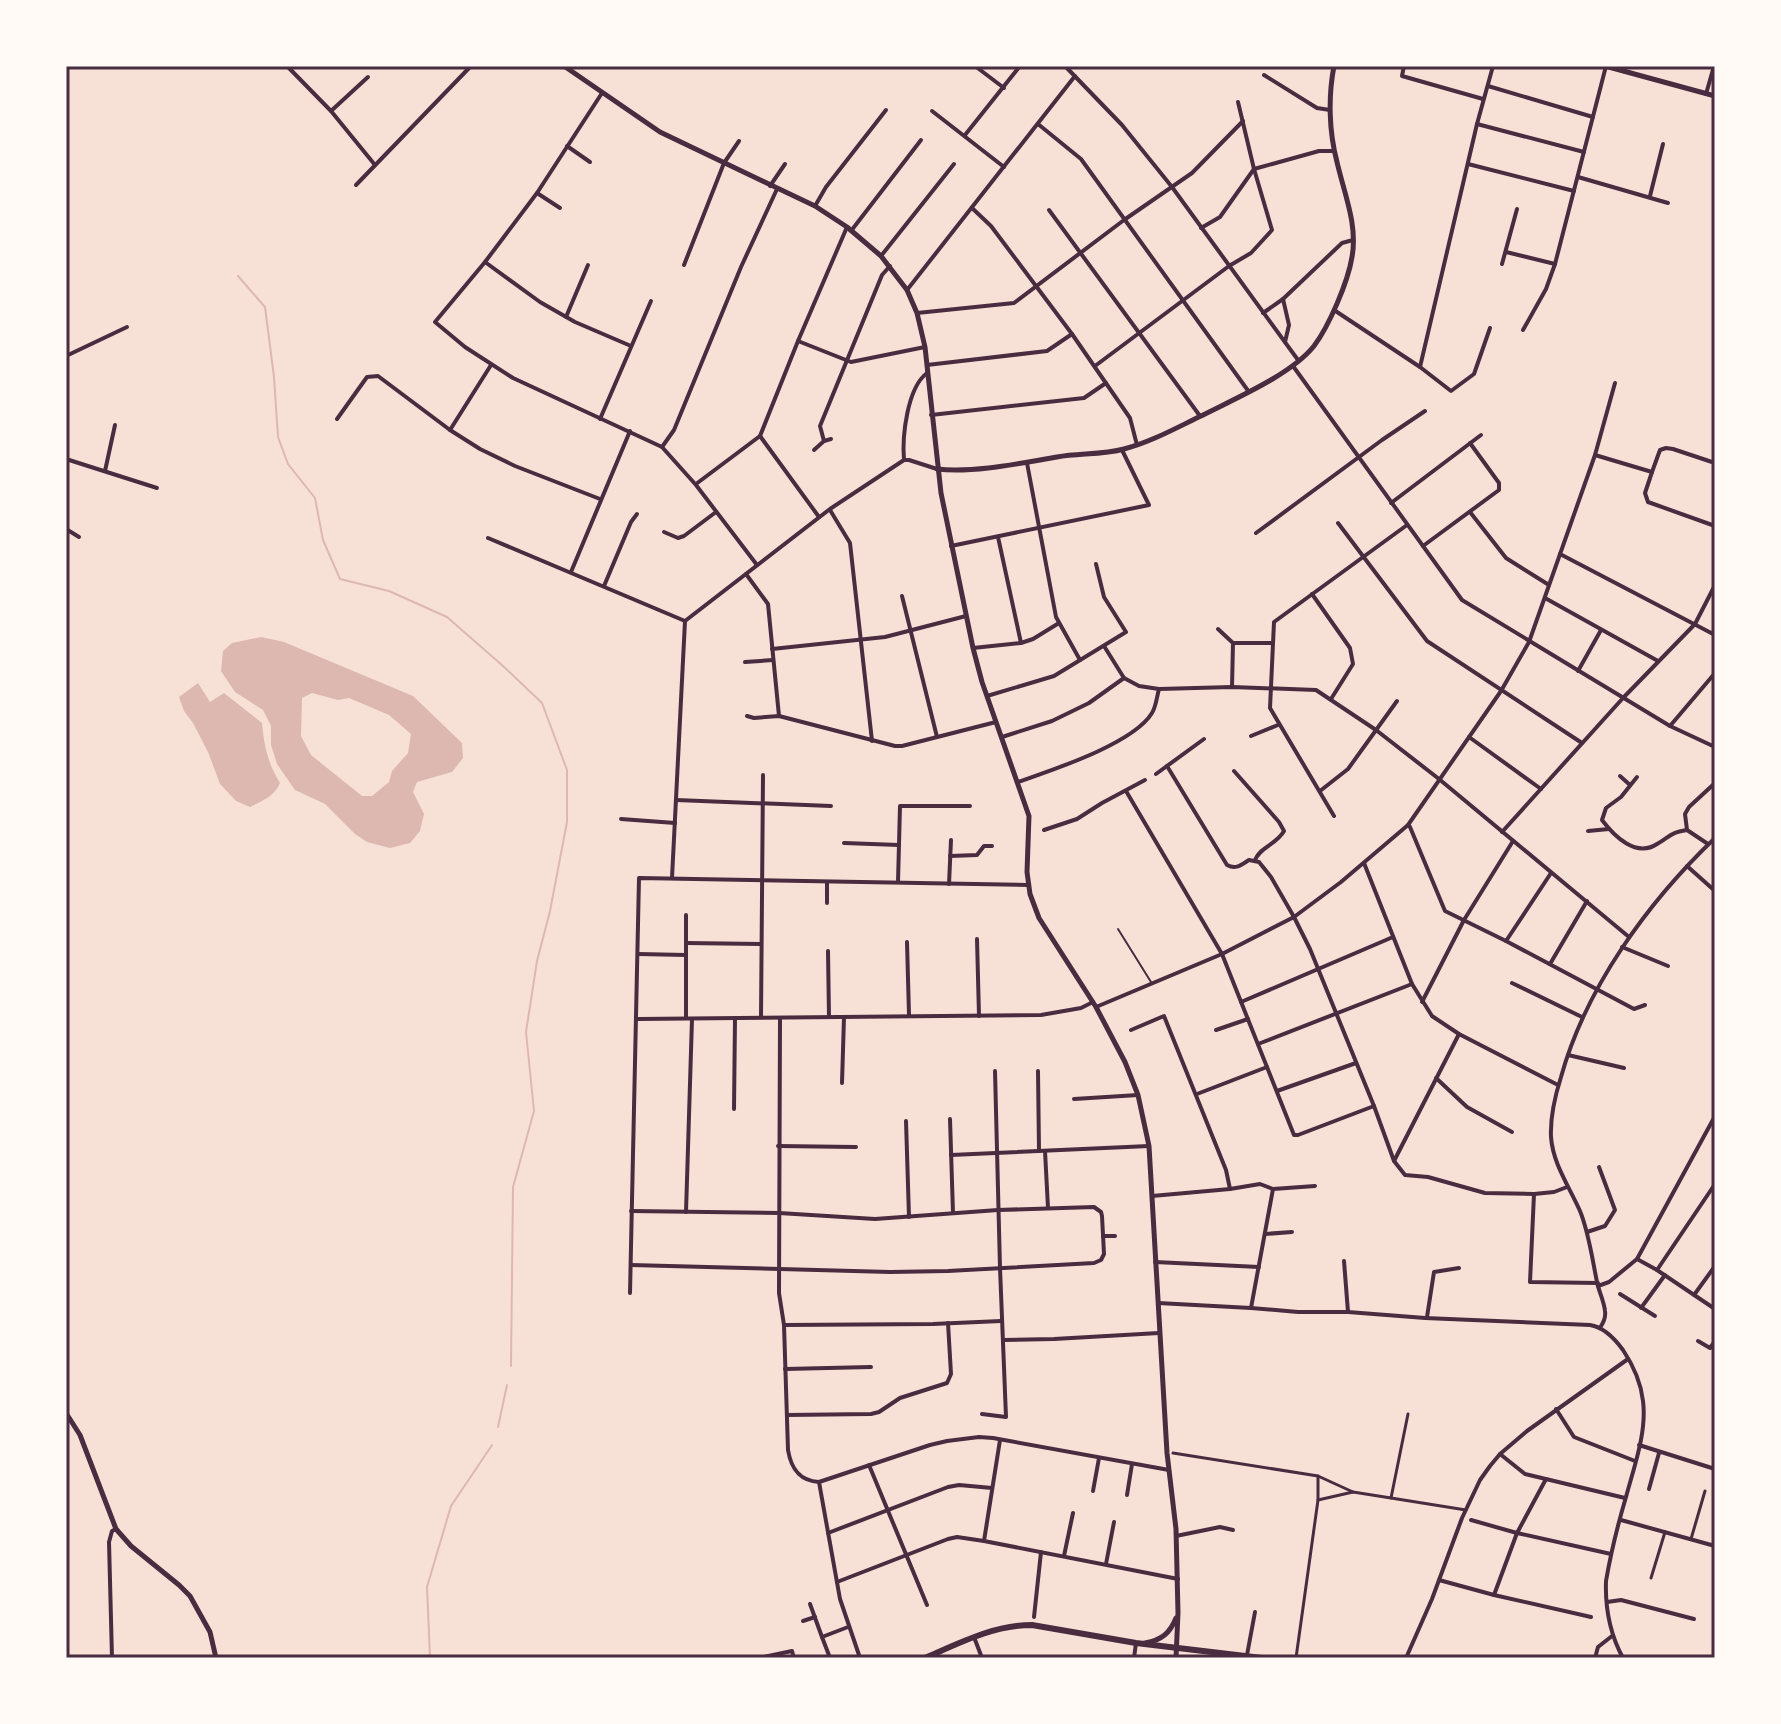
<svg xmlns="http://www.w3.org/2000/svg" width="1781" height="1724" font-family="'IBM Plex Sans',sans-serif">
<rect width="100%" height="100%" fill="#f7e1d7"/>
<!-- water -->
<g fill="#dcb8b0" fill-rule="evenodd">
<path d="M261,637L284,642L413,696L462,743L463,758L452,772L417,782L413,792L424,814L420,831L410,843L390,848L367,842L355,834L325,804L295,790L277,764L271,745V726L263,710L235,692L221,671L223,651L232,643ZM312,693L338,700L349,698L389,715L411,734L408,753L392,771L389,782L372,796H362L311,755L301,736L302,698Z"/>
<path d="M198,683L210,702L224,693L262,723C264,745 268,764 280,783C275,796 262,801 250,807L236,801L220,784L208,752L193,723L184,711L179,697Z"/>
</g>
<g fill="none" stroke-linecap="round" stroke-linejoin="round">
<!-- stream -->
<g stroke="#dcb8b0" stroke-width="2">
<path d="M238,276L265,307L274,377L278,437L288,464L315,498L323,540L340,579L389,591L447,617L503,666L542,703L567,770V822L550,911L537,961L526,1032L534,1111L513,1187L511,1366"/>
<path d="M498,1427L507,1385"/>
<path d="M430,1658L427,1587L451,1506L492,1445"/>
</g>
<!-- service -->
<path stroke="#4a2c40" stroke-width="2" d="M1118,929L1151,982"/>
<!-- pedestrian -->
<g stroke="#4a2c40" stroke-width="3">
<path d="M1173,1453L1318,1476L1353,1492"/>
<path d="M1391,1498L1466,1510"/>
<path d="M1318,1500L1353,1492L1391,1498L1408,1414"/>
<path d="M1691,1539L1705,1491"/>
<path d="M1651,1578L1665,1532"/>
<path d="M1296,1658L1318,1500V1476"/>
</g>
<!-- minor -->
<g stroke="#4a2c40" stroke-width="4">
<path d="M287,66L331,111L375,165"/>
<path d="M975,66L1004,88"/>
<path d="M1065,66L1122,125L1172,187L1298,360"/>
<path d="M1404,66L1402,76L1483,99"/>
<path d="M1264,75L1317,108L1330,110"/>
<path d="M1488,86L1593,117"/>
<path d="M602,93L537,193L485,262L435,322L465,347L513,378L662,447L696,485L757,565"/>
<path d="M1706,94L1714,66"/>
<path d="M331,111L368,77"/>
<path d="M932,111L1004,167"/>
<path d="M1038,124L1081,159L1249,392"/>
<path d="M1477,124L1584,152"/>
<path d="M965,135L1020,66"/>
<path d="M567,146L590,162"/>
<path d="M1468,164L1574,191"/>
<path d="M1578,177L1668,203"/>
<path d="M356,185L471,66"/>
<path d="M770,186L785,164"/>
<path d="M537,193L560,208"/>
<path d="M1650,196L1663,144"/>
<path d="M815,206L826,187L886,110"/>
<path d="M972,208L991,226L1072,334L1130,418L1137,445"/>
<path d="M1049,210L1200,416"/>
<path d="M1201,228L1220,217L1254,169L1319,151H1334"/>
<path d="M851,231L921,140"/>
<path d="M1506,252L1555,264"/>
<path d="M881,256L954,164"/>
<path d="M485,262L540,302L575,322L631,346"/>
<path d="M1502,264L1517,209"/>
<path d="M684,265L724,163L739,141"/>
<path d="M907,290L1075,76"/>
<path d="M1283,299L1289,325L1285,342"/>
<path d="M1334,310L1420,367L1451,391L1474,374L1490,328"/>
<path d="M917,313L1014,303L1124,220L1192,173L1243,121"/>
<path d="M1263,313L1283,299L1342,243L1353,240"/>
<path d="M566,317L588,265"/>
<path d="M1523,330L1546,289L1555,264L1606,66"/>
<path d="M798,341L851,362L925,347"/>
<path d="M66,356L127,327"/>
<path d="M927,365L1047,351L1072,334"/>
<path d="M1095,366L1229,266L1251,253L1272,230L1254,169L1238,102"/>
<path d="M1293,366L1462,600L1670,726L1715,747"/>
<path d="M1420,367L1477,124L1493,66"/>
<path d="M931,415L1084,398L1106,383"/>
<path d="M337,419L367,377L378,376L450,430L480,449L515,466L600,499"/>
<path d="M600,419L651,301"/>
<path d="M450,430L491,365"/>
<path d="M760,436L819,517"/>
<path d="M824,441L820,426L882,275L890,266"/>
<path d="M662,447L674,430L741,267L777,189"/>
<path d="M814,450L824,441L831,439"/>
<path d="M1595,455L1652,472L1645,493L1648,502L1715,526"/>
<path d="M66,459L157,488"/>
<path d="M904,460C902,437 907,388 927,373"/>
<path d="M1027,463L1056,617L1080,660"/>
<path d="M105,471L115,425"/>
<path d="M1652,472L1660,450L1666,448L1673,449L1715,463"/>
<path d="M696,484L760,436L798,341L847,227"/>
<path d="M1391,503L1481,435"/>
<path d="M830,510L850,543L872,741"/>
<path d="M1470,512L1506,558L1549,585"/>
<path d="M1338,523L1427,641L1582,743"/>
<path d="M66,529L79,537"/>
<path d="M664,532L678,538L684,536L716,512"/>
<path d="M1256,533L1382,440L1425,411"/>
<path d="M998,537L1021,643"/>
<path d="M488,538L685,621"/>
<path d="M951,546L1149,505L1122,450"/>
<path d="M1423,546L1499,490V483L1470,443"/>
<path d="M1560,554L1715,635"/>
<path d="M571,572L630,431"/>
<path d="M746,574L768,604L779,716"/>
<path d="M604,586L631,522L637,514"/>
<path d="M1312,594L1350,648L1353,664L1331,699"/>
<path d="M902,596L937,737"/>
<path d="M1545,598L1658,661"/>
<path d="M685,621L830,509L904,460H909L937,469"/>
<path d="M1218,629L1233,643H1273"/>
<path d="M1104,646L1124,678L1139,686L1159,689L1232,687L1316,690L1376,730L1439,779L1629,937"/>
<path d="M973,648L1021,643L1033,639L1059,623"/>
<path d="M772,649L885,637L966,616"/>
<path d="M745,662L773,660"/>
<path d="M1578,671L1601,630"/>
<path d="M1232,687L1233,643"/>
<path d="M987,696L1054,676L1126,632L1104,597L1096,564"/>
<path d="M747,716L754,718L779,716L895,746H902L996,722"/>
<path d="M1670,726L1715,673"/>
<path d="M1251,736L1278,725"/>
<path d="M1002,737L1052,721L1089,703L1124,678"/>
<path d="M1469,737L1541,789"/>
<path d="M1167,766L1227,865C1236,870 1241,865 1249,860L1259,862L1271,877L1294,917L1310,949L1374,1106L1394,1161L1405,1175L1428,1177L1485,1193L1534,1194L1554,1192L1567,1187"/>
<path d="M1234,771L1279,822L1284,831C1277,844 1260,847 1255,860"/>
<path d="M1156,774L1204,739"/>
<path d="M1620,776L1630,785"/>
<path d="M1637,777L1621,797L1606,808L1602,820C1614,836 1636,858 1657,844C1671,836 1669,833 1687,830L1708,844"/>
<path d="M1018,782C1052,770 1133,744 1152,713C1156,707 1157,696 1159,689"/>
<path d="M1126,791L1222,954L1294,1135H1298L1374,1106"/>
<path d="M1320,791L1348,769L1397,701"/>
<path d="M676,800L831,806"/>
<path d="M1334,816L1270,708L1274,622L1407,525"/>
<path d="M621,819L675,823"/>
<path d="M1408,825L1410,827L1445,911L1506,941L1634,1009L1645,1005"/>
<path d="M1044,830L1077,819L1102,803L1145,780"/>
<path d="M1687,830L1685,814L1689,807L1715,783"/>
<path d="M1588,831L1609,829"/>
<path d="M1502,832L1623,698L1695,624L1715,585"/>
<path d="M844,843L899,845"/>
<path d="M950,856L977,855L984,846H992"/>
<path d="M1364,863L1412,984L1432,1016L1459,1034L1558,1085"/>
<path d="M1687,866L1715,891"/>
<path d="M672,878L685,621"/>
<path d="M898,882L900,806H970"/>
<path d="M949,884L951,840"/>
<path d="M827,903V882"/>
<path d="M686,915V1018"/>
<path d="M977,939L979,1016"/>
<path d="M1506,941L1551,873"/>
<path d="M907,942L909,1015"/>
<path d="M686,943L761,944"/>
<path d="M1622,947L1668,966"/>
<path d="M828,951L829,1017"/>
<path d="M638,954L686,955"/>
<path d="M1550,964L1587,901"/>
<path d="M1512,983L1582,1017"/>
<path d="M1241,1002L1393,937"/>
<path d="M1422,1002L1464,920L1513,841"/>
<path d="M1096,1007L1222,954L1294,917L1341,882L1408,825L1501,691L1529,642L1595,455L1615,383"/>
<path d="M761,1017L763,775"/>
<path d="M780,1018L779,1293L784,1325L788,1450C791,1468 799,1481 819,1482L930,1445L947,1441L979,1437L993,1438L1169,1470"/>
<path d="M638,1019L1041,1015L1081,1008L1093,1002"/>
<path d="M1131,1030L1164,1016L1226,1170L1230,1189"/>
<path d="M1216,1030L1248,1019"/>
<path d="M1258,1044L1412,984"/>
<path d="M1568,1055L1624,1068"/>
<path d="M1038,1071L1039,1151"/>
<path d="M1436,1078L1467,1107L1512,1132"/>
<path d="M842,1083L844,1017"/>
<path d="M1277,1091L1356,1063"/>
<path d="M1197,1094L1267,1067"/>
<path d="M1074,1099L1138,1095"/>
<path d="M734,1109L735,1018"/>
<path d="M950,1119L953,1213"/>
<path d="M906,1121L909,1217"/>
<path d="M778,1146L856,1147"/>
<path d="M1045,1151L1048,1208"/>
<path d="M951,1155L1149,1146"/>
<path d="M1394,1161L1459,1034"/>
<path d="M1534,1194L1530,1282L1598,1283"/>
<path d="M1152,1196L1230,1189L1260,1184L1273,1189L1315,1186"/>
<path d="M686,1212L692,1019"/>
<path d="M1587,1232L1605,1226L1615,1210L1599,1167"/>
<path d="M1265,1234L1292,1232"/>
<path d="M1103,1236H1115"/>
<path d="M1637,1259L1715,1116"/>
<path d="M1344,1261L1348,1312"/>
<path d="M1155,1262L1259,1267"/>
<path d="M631,1265L890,1272L948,1271L1094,1263L1101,1260L1104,1254L1102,1216L1101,1212L1094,1207L998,1210L875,1219L779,1213L631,1211"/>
<path d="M1657,1270L1715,1184"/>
<path d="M1598,1286L1609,1282L1637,1259L1657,1270L1715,1309"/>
<path d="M630,1293L639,878L1028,885"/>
<path d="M1620,1294L1655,1316"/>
<path d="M1694,1295L1715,1266"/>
<path d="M1158,1303L1251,1308L1298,1312H1348L1425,1318L1590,1325C1603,1327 1615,1339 1623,1350C1633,1365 1641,1383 1643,1401C1647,1432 1634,1467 1626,1497C1618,1524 1611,1552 1606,1581C1605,1608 1610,1634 1623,1658"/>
<path d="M1251,1308L1273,1189"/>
<path d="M1641,1308L1665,1275"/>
<path d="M1427,1317L1434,1272L1459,1268"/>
<path d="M784,1325L933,1324L1001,1321"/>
<path d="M1600,1328C1603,1323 1606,1318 1605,1311C1604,1301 1599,1292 1597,1282C1592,1258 1589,1233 1580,1211C1569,1186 1553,1164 1551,1137C1550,1116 1555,1096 1561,1077C1586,987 1648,902 1715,838"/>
<path d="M1003,1340L1054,1339L1159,1333"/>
<path d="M1698,1341L1710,1348L1715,1341"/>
<path d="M785,1369L871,1367"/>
<path d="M1556,1409L1574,1437L1635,1461"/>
<path d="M982,1414L1006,1417L1000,1268L995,1071"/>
<path d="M787,1415L871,1414L879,1412L900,1398L947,1383L951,1374L948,1323"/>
<path d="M1639,1445L1715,1469"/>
<path d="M1500,1454L1525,1474L1625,1498"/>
<path d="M869,1465L927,1605"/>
<path d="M819,1482L840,1599L860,1658"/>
<path d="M1649,1489L1659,1453"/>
<path d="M1093,1491L1099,1458"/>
<path d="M1127,1495L1132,1464"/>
<path d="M1471,1520L1517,1533L1611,1554"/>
<path d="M1621,1520L1715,1546"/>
<path d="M828,1533L948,1487L959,1485L992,1488"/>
<path d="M1176,1536L1220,1527L1233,1530"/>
<path d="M984,1541L1000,1440"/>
<path d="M1064,1556L1073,1513"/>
<path d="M1106,1564L1114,1522"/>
<path d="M1439,1580L1494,1595L1591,1617"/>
<path d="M837,1582L948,1539L957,1537L984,1541L1178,1579"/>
<path d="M1494,1595L1517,1533L1546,1479"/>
<path d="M1607,1602L1621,1600L1694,1619"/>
<path d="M810,1604L822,1637"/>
<path d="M1034,1617L1041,1552"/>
<path d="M803,1621L815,1617"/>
<path d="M974,1637L982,1658"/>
<path d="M1247,1655L1255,1612"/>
<path d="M112,1658L109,1542L112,1531L116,1529"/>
<path d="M758,1658L792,1651L794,1658"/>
<path d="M830,1658L822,1637L848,1627"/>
<path d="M1134,1658L1136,1643"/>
<path d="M1406,1658L1432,1599L1462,1518L1480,1480L1490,1466L1500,1454L1527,1431L1628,1359"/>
<path d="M1595,1658L1598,1647L1612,1636"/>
</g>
<!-- tertiary -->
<g stroke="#4a2c40" stroke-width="5">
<path d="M564,66L660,132L815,206L847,227L881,256L907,290L917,313L925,347L941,493L973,648L982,682L1029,816L1027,872L1030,894L1039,918L1096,1007L1125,1062L1138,1095L1149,1146L1167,1453L1176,1529L1178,1613L1176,1658"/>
<path d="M937,469C975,473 1021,463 1057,457C1079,453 1102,455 1124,449C1151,442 1176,428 1201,416C1234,399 1291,375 1314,346C1329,326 1348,282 1352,257C1358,225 1344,193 1337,162C1329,132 1328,97 1334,66"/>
<path d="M66,1413L80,1435L116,1529L131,1546L179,1585L190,1596L210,1632L216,1658"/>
<path d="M1145,1643C1162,1640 1170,1633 1176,1618"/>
</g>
<!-- secondary -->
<path stroke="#4a2c40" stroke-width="5" d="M1605,66L1715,96"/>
<!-- primary -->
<path stroke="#4a2c40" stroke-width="6" d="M925,1658C959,1643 994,1625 1032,1625L1136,1643L1262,1658"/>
</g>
<!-- border -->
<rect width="1781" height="1724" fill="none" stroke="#fffaf5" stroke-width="136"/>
<rect x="68" y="68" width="1645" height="1588" fill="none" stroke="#4a2c40" stroke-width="3"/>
</svg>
